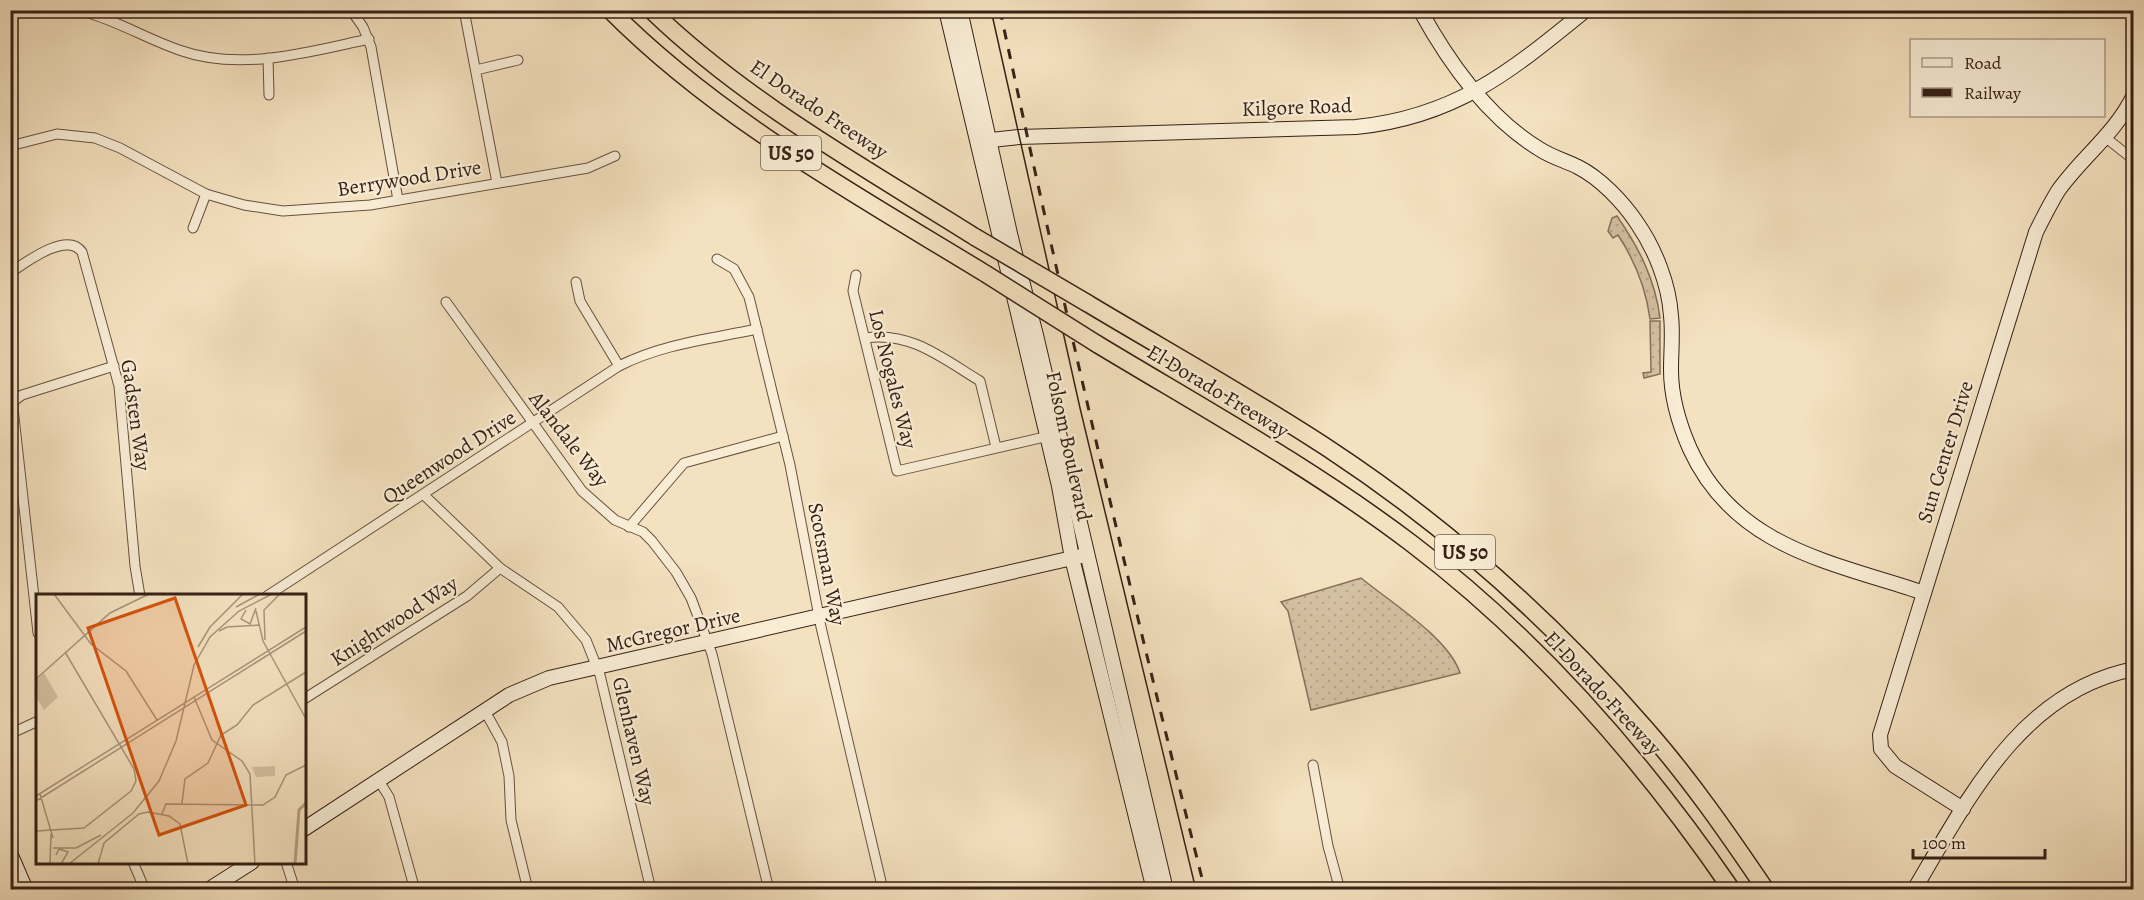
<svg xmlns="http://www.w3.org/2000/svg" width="2144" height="900" font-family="Alegreya,serif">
<defs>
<pattern id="grass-dots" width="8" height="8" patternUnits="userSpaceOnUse" patternTransform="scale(1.5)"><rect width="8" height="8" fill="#d4c0a2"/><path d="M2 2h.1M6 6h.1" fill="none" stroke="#b7a58b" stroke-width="1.8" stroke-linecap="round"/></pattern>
</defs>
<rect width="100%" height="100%" fill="#f4e1bf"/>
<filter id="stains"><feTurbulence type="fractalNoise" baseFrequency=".00333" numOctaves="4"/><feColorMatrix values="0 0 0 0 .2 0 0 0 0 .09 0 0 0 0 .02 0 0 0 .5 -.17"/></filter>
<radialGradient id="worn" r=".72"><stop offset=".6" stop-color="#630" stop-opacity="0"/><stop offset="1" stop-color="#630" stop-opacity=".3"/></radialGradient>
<!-- grass -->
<g fill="url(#grass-dots)" stroke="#86705c" stroke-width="1.5">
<path d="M1617,216C1639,248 1655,279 1660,318L1650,319C1646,288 1635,261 1618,235L1613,238L1608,231L1612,218Z"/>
<path d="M1650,321H1660V374L1644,378L1643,373L1651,372Z"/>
<path d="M1361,578C1390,602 1449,638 1460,673L1311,710L1288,611L1281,602Z"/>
</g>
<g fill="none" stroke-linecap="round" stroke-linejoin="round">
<defs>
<g id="street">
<path d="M77,10C112,18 145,38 179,50C241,72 307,52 369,39"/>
<path d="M351,10L363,27L371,47L398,200"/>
<path d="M464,10L497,183"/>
<path d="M268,58L269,95"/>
<path d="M476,70L518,60"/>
<path d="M2106,138L2134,160"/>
<path d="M10,146L57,134L95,138L120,148L206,194L244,205L283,211L370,205L588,168L615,156"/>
<path d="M193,228L206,194"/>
<path d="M717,259L734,269L749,297L790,465L821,627L883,890"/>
<path d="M10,273C26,262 67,231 82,252L119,386L135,566L140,596"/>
<path d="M856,275L853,291L897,471L1053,435"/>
<path d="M576,282L580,301L619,366"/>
<path d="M446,302L582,491L615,520L643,532L652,541L676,572L691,598L712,654L769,890"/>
<path d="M865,338C910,331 942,358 980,381L996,447"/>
<path d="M424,495L500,568L558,607L586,640L600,675L651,890"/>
<path d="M629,527L684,463L783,436"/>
<path d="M267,596L619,366C662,344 710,339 757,329"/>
<path d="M38,633L13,408L14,401L22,395L114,366"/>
<path d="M304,699L467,596L500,568"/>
<path d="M485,711L502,742L509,776L511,820L528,890"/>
<path d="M10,734L38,721"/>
<path d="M1313,765L1328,846L1340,890"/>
<path d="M378,779L389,797L415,890"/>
<path d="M133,862L145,890"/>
<path d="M286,862L295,890"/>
</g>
<g id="secondary">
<path d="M946,10L1059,486L1072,558L1154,890"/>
<path d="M960,10L1011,238L1036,335L1166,890"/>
<path d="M1420,10C1449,63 1489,119 1541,150C1552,157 1566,161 1578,167C1600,178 1623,202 1637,223C1655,249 1669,284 1671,316C1673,334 1671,352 1671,370C1671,398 1679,424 1690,449C1735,548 1832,562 1924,593"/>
<path d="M982,141L1019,137L1356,127C1456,117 1511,71 1586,10"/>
<path d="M1963,809L1895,766L1881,749L1880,735L2036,232C2043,218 2050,204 2058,191C2082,157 2115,134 2134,95"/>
<path d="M304,829L509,695L549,678L1081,556"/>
<path d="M10,853L26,890"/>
<path d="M208,890L252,862"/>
<path d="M1914,890C1968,799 2021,691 2134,669"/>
</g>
<g id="highway">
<path d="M610,10C718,119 857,195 986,274"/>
<path d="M651,10C746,102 864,167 975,237"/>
<path d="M1087,303C1167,351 1250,397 1329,449C1446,526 1554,623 1646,729C1690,779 1728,834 1766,890"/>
<path d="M1097,344C1203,408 1312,468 1411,543C1538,639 1642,759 1732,890"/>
</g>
</defs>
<!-- street casing -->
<use href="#street" stroke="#665140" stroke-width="11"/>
<!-- secondary casing -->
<use href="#secondary" stroke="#372116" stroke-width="16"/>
<!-- highway casing -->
<use href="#highway" stroke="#372116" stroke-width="19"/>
<!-- street -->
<use href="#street" stroke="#f8ecd5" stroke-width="9"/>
<!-- secondary -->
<use href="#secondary" stroke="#f8ecd5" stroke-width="14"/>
<!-- highway -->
<use href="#highway" stroke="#f4e1bf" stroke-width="16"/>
<!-- tram -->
<path stroke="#372116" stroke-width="1.5" d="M991,10L1080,408L1196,890"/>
<!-- rail -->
<path stroke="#372116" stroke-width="3" stroke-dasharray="10 10" stroke-linecap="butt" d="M1000,10C1063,305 1131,598 1205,890"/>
<defs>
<g id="highway-bridge">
<path d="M975,237L1087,303"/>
<path d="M986,274L1097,344"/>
</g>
</defs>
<!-- highway-bridge casing -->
<use href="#highway-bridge" stroke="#372116" stroke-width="19" stroke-linecap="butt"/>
<!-- highway-bridge -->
<use href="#highway-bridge" stroke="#f4e1bf" stroke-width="16"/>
</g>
<g text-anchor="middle" stroke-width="4.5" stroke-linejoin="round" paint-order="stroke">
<!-- shield labels -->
<g fill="#f8ecd5" stroke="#715e4f" stroke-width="1.5">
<rect x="761" y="136" width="60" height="34" rx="4.5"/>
<rect x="1435" y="535" width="60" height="34" rx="4.5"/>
</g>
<g font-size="20" font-weight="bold" fill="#372116">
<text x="791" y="160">US 50</text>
<text x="1465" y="559">US 50</text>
</g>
<!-- street labels -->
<g font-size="21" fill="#372116" stroke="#f8ecd5">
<text transform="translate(1297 107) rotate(-2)" y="7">Kilgore Road</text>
<text transform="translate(819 109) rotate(34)" y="7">El Dorado Freeway</text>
<text transform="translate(409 178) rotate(-9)" y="7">Berrywood Drive</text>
<text transform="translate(893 379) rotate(76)" y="7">Los Nogales Way</text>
<text transform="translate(1218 391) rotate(31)" y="7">El Dorado Freeway</text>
<text transform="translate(136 415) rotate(82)" y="7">Gadsten Way</text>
<text transform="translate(569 439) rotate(52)" y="7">Alandale Way</text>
<text transform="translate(1069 446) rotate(78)" y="7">Folsom Boulevard</text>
<text transform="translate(1945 452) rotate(-73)" y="7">Sun Center Drive</text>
<text transform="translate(449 457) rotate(-33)" y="7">Queenwood Drive</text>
<text transform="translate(827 564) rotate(79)" y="7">Scotsman Way</text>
<text transform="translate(394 621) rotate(-33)" y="7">Knightwood Way</text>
<text transform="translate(673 630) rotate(-13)" y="7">McGregor Drive</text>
<text transform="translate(1603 693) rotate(47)" y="7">El Dorado Freeway</text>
<text transform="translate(634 741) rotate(77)" y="7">Glenhaven Way</text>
</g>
</g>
<!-- overview -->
<g transform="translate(36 594)">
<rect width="270" height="270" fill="#f4e1bf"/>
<path d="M239,172V182L220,183L216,173Z" fill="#d4c0a2"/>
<path d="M8,79L22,103L8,116L0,103V87Z" fill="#d4c0a2"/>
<path fill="none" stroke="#b4a086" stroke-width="3" d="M259,270L263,216L270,209"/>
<path fill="none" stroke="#a8947b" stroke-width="1.5" d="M18,0L55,50L90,77L121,126M200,13L224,0M210,16L205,25L214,30L220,14M220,17L227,47L270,125M183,37L191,33L224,31M229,46L228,16L244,0M162,53L174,33L207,0M0,85L74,19L113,0M158,103L176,146L206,167L214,180L219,270M4,200L17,244M0,202L270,33M0,207L270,37M146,209L149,185L172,169L185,141L201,131L217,111L270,78M126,220L130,210L227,211L239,203L250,181L270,171M0,237L48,234L95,197L100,187L98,175L29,58M17,254H40L65,241M20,261L23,255L32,258L25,270M14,270L15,240M33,270L97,219L123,187L140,147L158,71L174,43L203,17L236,0M62,270L68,249L103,220L112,218L133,222L144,230L152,270"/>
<path fill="#d6530d" fill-opacity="0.15" stroke="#d6530d" stroke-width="3" d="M139,4L210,211L123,241L52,34Z"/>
<rect width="270" height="270" fill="none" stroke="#372116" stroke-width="3"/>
</g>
<!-- margin -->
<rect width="2144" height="900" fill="none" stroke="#f4e1bf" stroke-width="36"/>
<rect x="12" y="12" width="2120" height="876" fill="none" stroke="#372116" stroke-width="3"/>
<rect x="18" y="18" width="2108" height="864" fill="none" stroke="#372116" stroke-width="1.5"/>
<!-- legend -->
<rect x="1910" y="39" width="195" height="78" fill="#f8ecd5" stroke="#ab9b89" stroke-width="1.5"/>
<rect x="1922" y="58" width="30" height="9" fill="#f8ecd5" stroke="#ab9b89" stroke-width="1.5"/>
<text x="1964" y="69" font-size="18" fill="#372116">Road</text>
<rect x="1922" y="88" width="30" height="9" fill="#372116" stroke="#ab9b89" stroke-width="1.5"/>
<text x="1964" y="99" font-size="18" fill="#372116">Railway</text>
<!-- scale -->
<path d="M1913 849v9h132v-9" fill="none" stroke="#372116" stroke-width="3"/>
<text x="1922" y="849" font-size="18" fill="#372116" stroke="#f8ecd5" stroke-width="4.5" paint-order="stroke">100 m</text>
<rect width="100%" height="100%" filter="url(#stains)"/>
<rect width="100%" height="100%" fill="url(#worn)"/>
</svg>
